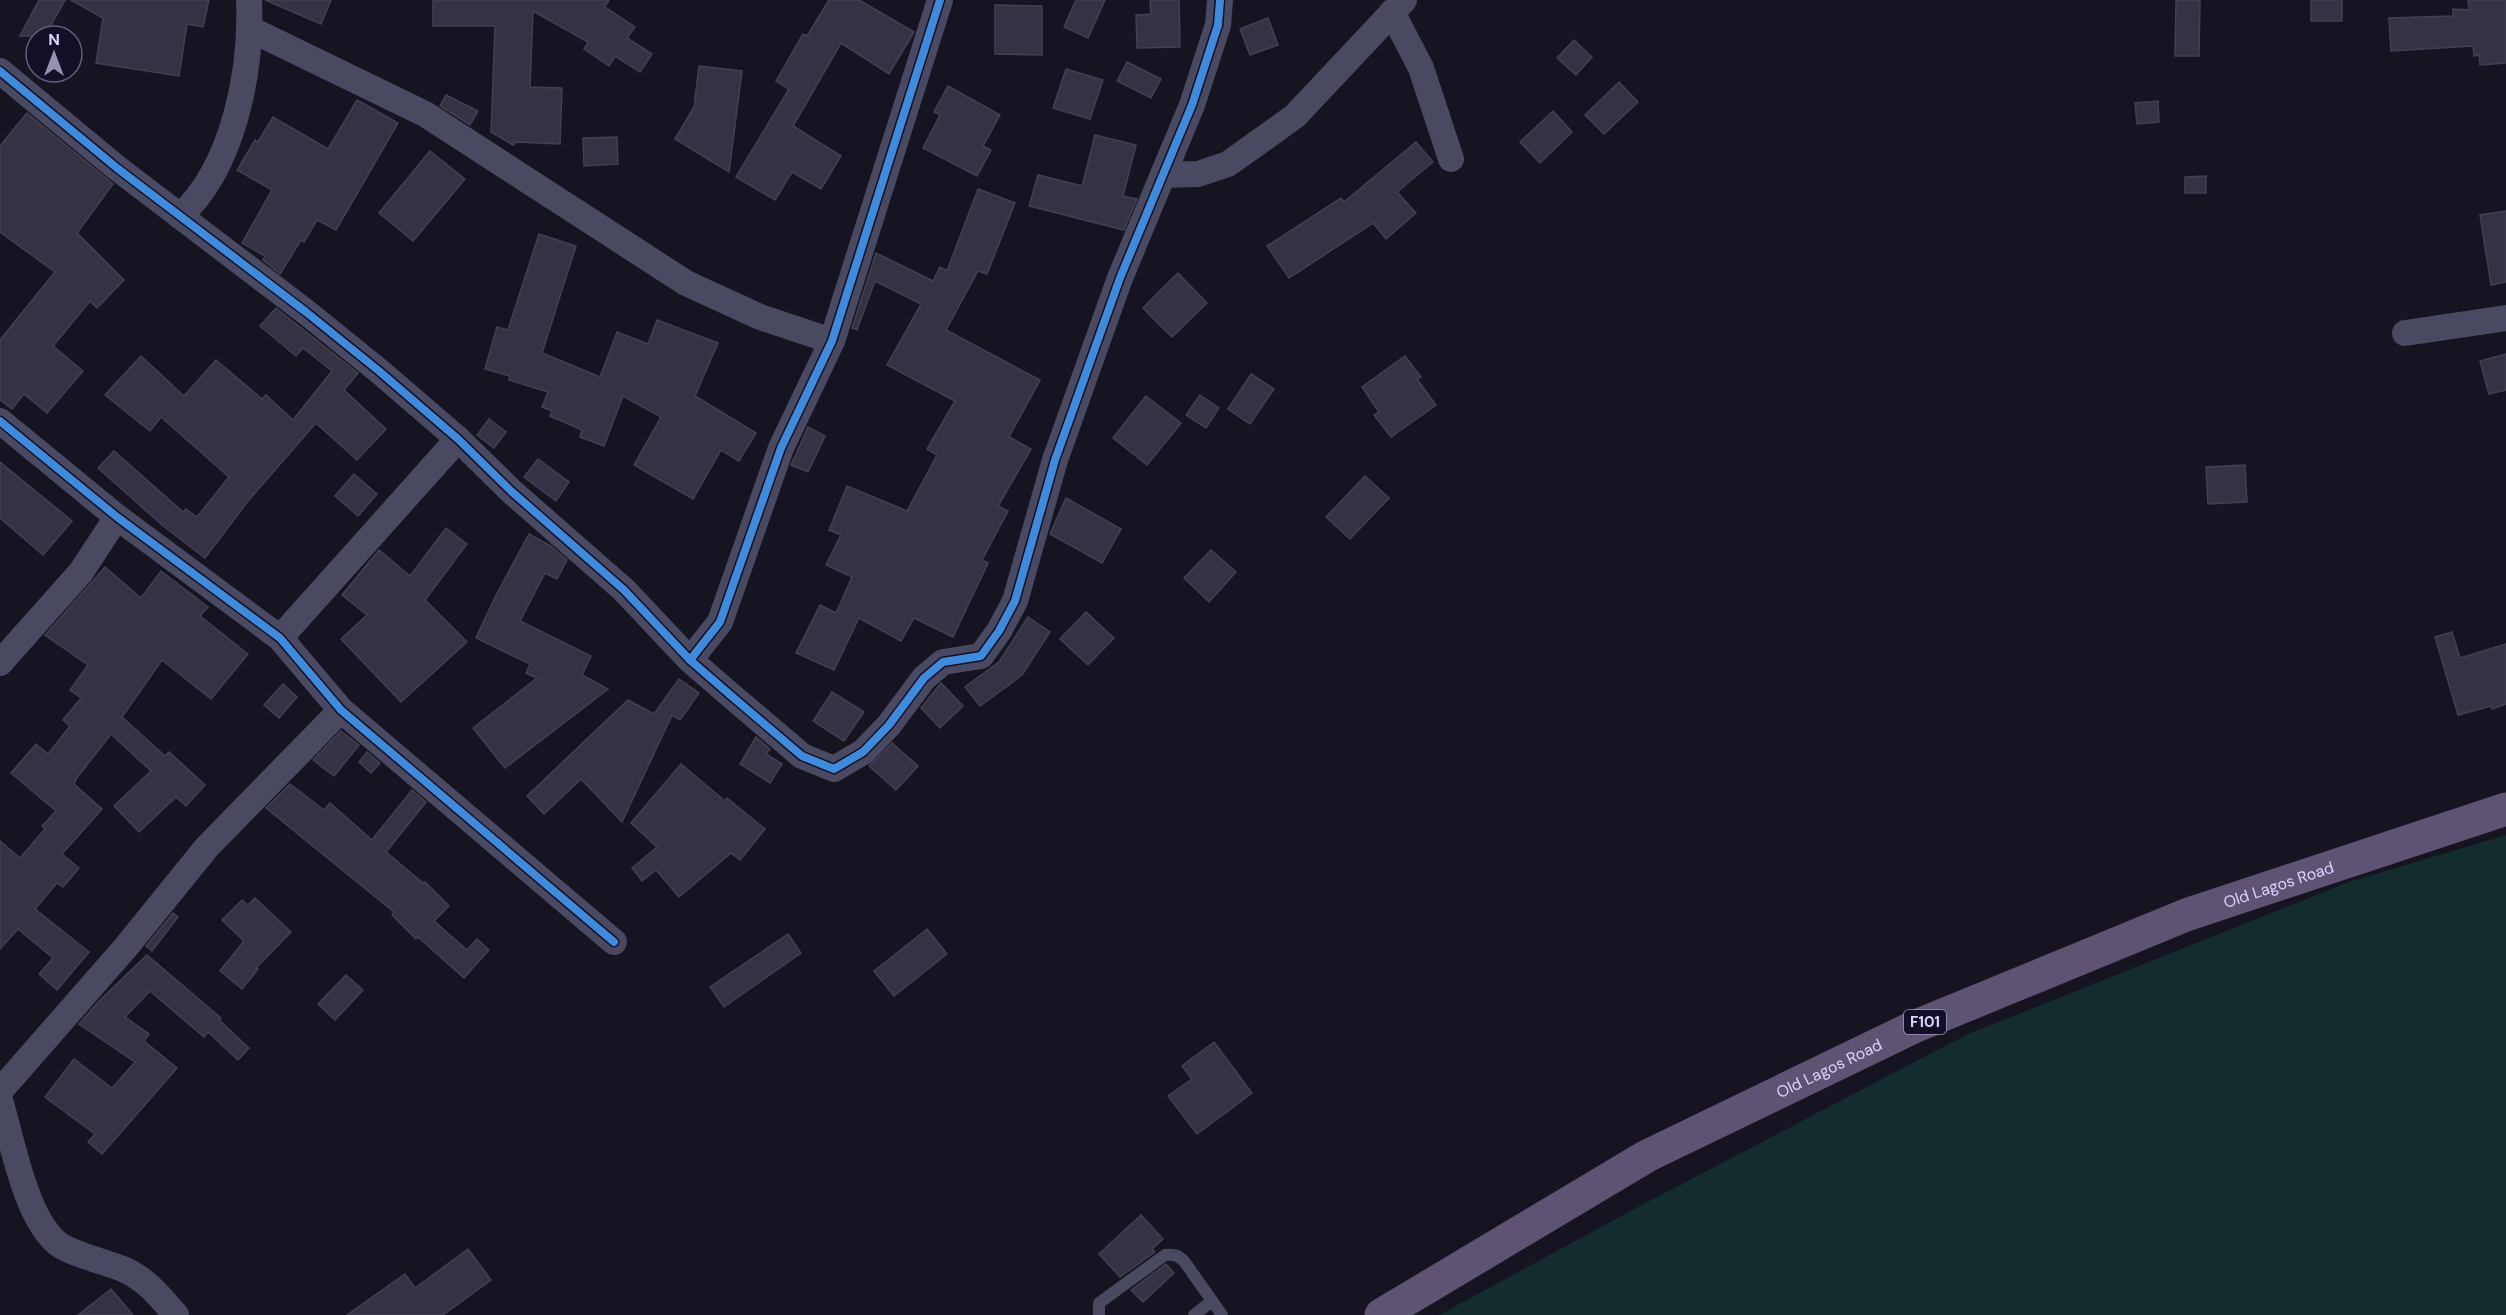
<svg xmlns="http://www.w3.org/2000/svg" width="2506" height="1315" font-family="'DM Sans',sans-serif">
<rect width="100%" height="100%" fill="#161421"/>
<!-- green -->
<path fill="#132c2d" d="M2506,835V1315H1439L1638,1207L1968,1034L2349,882Z"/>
<!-- building -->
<g fill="#343243" stroke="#433f54" stroke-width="1.5">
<path d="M39,0H65L45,36H20Z"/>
<path d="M71,0H209L203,27L187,24L179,76L96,63L103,18Z"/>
<path d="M265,0H331L321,24Z"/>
<path d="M433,0H609L605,7L635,27L627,38L652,54L640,72L615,56L609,66L584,49L588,42L533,11L530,87L562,88L560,144L516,142L513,145L491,132L495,26H433Z"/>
<path d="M829,0H859L914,32L889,74L841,43L793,126L841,156L821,189L792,172L775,200L736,177L789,89L776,81L803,34L807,36Z"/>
<path d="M1076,0H1105L1088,38L1064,27Z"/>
<path d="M1150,0H1179L1180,47L1137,48L1136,15L1151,14Z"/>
<path d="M2176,0H2200L2199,56H2175Z"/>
<rect x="2311" y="0" width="31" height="21"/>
<path d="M2468,0H2506V63L2480,65L2479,55L2474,56L2473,46L2391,51L2389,18L2453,16V9L2469,10Z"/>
<path d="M995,5L1042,6V55L995,54Z"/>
<path d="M1268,18L1278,45L1250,55L1240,29Z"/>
<path d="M1574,40L1592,57L1576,75L1557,58Z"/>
<path d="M1127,62L1161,79L1151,98L1117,81Z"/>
<path d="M699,66L742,71L729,172L675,139L694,107Z"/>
<path d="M1066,69L1103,80L1090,119L1053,108Z"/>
<path d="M1619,82L1638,102L1604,134L1585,115Z"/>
<path d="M948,86L1000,115L983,146L991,150L977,176L923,148L940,115L934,112Z"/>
<path d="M446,95L478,111L470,125L440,106Z"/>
<path d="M357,100L398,123L336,230L317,220L304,242L301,240L280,274L263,260L265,256L242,243L272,190L237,170L255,140L258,142L273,117L328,149Z"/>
<path d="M2158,101L2159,122L2137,124L2135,103Z"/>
<path d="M1553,111L1572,132L1540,163L1520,142Z"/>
<path d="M27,113L113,184L77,233L124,280L97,308L90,301L53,346L83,371L47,413L24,394L12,409L0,400V340L55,272L0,232V146Z"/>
<path d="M1095,135L1136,145L1123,196L1137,199L1124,230L1029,206L1038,175L1082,186Z"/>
<path d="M617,137L618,164L584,166L583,138Z"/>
<path d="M1416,142L1433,162L1397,192L1416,213L1386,239L1373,223L1289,278L1267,246L1341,198L1344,202Z"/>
<path d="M430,151L465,179L413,241L379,213Z"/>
<path d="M2206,176V193H2185V177Z"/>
<path d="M978,189L1015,203L987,274L978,271L946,330L1040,380L1009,437L1031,449L998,506L1008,511L982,560L988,563L953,637L914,618L901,641L859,618L834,670L796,653L820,605L836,613L852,577L826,565L841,535L829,530L847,486L907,511L937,455L927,449L955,401L887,365L921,304L875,281L857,330L852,328L876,253L933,281L940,267L947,271Z"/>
<path d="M2506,211V282L2491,285L2480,215Z"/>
<path d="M539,234L576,246L542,353L600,377L617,332L648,344L657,320L718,343L695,396L756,433L739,461L721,450L693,499L634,465L661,417L623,396L604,446L580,437L582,430L550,416L552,411L542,407L548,392L509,380L510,376L485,369L497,327L508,330Z"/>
<path d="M1178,273L1207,303L1172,337L1143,308Z"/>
<path d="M276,308L358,373L344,390L386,429L357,460L317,424H315L248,501L205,558L162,525L98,468L114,451L183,512L186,509L197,517L229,477L161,417L150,431L105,395L141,356L184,396L216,360L262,399L266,395L293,420L332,371L303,348L296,356L260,326Z"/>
<path d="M2506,354V390L2489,394L2480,361Z"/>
<path d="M1405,356L1421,377L1417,379L1436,405L1391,437L1374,415L1379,412L1362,387Z"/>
<path d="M1251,374L1274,389L1250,424L1228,409Z"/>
<path d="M1200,395L1219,408L1206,428L1186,415Z"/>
<path d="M1146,396L1181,423L1147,465L1113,438Z"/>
<path d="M489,419L506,432L494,448L477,435Z"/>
<path d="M808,427L825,436L808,472L791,465Z"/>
<path d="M538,459L569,482L556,501L524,477Z"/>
<path d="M0,462L72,521L43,555L0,518Z"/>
<path d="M2245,465L2247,502L2208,504L2206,467Z"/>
<path d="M354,474L377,494L358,516L335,496Z"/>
<path d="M1365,476L1389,498L1350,539L1326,517Z"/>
<path d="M1066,498L1121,529L1102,563L1050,534Z"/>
<path d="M446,528L467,544L425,600L467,642L401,702L341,639L367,615L342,595L379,550L410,576Z"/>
<path d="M529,534L551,546L567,560L557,579L545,573L520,621L591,656L582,675L608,689L505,768L473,728L537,678L526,673L530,664L476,638L495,597Z"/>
<path d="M1211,550L1236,572L1209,602L1184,578Z"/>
<path d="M105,567L141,598L161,571L208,607L200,616L248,654L211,699L162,660L122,717L165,756L169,752L205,785L186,806L176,797L139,832L114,806L151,771L111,734L76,779L74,784L102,809L62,854L79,868L63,887L57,883L35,909L89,952L57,990L39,974L53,958L18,929L0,949V841L20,858L45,829L42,826L56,811L11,773L36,744L48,754L70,726L63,720L81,698L70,690L88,665L45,635Z"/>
<path d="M1086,612L1114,638L1088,665L1060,639Z"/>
<path d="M1028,617L1050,632L1022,675L980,706L965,687L999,662Z"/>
<path d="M2452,632L2460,658L2506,644V704L2492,709L2491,706L2458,715L2435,637Z"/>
<path d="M679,679L699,693L680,720L672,715L622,822L581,779L544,814L527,796L628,700L654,714Z"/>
<path d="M941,683L963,706L940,728L921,708Z"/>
<path d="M283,684L297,697L279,718L264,705Z"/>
<path d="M832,692L864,712L844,741L813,721Z"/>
<path d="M341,731L359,745L334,776L313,760Z"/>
<path d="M756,737L770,749L766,754L782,764L770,783L740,764Z"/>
<path d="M892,743L918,766L896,790L869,766Z"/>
<path d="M367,752L380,763L371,773L359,762Z"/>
<path d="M681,764L725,801L727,798L765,829L740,860L731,853L679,897L656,870L642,881L632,868L657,847L631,823Z"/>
<path d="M290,784L324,810L330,803L372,840L412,790L426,802L386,852L423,883L425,882L449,906L434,921L467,950L477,939L489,950L464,978L418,937L416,939L392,915L394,912L266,808Z"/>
<path d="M255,898L291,932L256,968L258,969L242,989L220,971L244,941L222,920L242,900L248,905Z"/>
<path d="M173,913L178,917L152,951L146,946Z"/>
<path d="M927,929L947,954L894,996L874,971Z"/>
<path d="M788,934L801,953L724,1007L710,987Z"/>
<path d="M147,955L221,1018L219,1020L249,1048L238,1060L208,1032L204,1037L150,991L125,1017L149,1034L144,1041L177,1068L102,1154L88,1142L95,1134L45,1097L74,1059L112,1088L135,1062L79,1024L100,1000Z"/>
<path d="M346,975L363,990L335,1020L318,1004Z"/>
<path d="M1214,1042L1252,1093L1197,1134L1168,1096L1192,1079L1182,1066Z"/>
<path d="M1141,1215L1163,1239L1152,1249L1155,1252L1120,1277L1099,1254Z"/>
<path d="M468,1249L491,1280L443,1315H347L405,1274L415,1288Z"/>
<path d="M1166,1264L1174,1273L1143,1302L1131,1290Z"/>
<path d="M111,1289L133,1315H78Z"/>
</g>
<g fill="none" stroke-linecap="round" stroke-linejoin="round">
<!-- service -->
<g stroke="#4a4962" stroke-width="12">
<path d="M1099,1315V1303L1165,1255C1173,1254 1178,1255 1184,1261L1222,1315"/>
<path d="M1194,1315L1212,1301"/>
</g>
<!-- minor -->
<g stroke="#4a4962" stroke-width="26">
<path d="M1392,12L1421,68L1451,159"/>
<path d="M250,29L425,114L686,283L760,317L832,341"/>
<path d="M0,71L117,168L306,312L379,371L458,439L511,491L624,590L690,660L728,693L802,756L834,769L863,752L889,725L924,678L943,662L981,656L999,631L1015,601L1055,460L1120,278L1192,105L1218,25L1220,0"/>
<path d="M1163,175L1198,174L1228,164L1295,116L1404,0"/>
<path d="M180,216C234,167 252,70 249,0"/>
<path d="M2405,333L2506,318"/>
<path d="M0,421L117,517L280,638L341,710L614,942"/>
<path d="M280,638L458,439"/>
<path d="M690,660L720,622L781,448L832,341L940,0"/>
<path d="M0,663L81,572L117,517"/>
<path d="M0,1091L126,947L207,847L341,710"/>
<path d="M0,1100C12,1140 25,1216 57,1243C70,1254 107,1262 125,1270C147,1280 160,1297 176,1315"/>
</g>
<!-- primary -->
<path stroke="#5e5373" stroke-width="33" id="s1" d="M1381,1315L1647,1156L1916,1026L2186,915L2506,809"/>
<defs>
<g id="cycleway">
<path d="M0,71L117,168L306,312L379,371L458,439L511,491L624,590L690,660L728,693L802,756L834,769L863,752L889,725L924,678L943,662L981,656L999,631L1015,601L1055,460L1120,278L1192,105L1218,25L1220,0"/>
<path d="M0,421L117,517L280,638L341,710L614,942"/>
<path d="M690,660L720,622L781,448L832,341L940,0"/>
</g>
</defs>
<!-- cycleway casing -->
<use href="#cycleway" stroke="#130f26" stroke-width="11"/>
<!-- cycleway -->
<use href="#cycleway" stroke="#408adc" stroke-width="8"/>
</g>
<g text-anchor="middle" stroke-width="4.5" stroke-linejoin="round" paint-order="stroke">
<!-- shield labels -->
<rect fill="#130f26" stroke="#9e99be" stroke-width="1.5" x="1904" y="1010" width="42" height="24" rx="4.5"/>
<g font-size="15" font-weight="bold" fill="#d9d4ff">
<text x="1925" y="1027">F101</text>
</g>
<!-- street labels -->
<g font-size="16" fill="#d9d4ff" stroke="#130f26">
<text dy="6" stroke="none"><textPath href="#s1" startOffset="998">Old Lagos Road</textPath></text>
<text dy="6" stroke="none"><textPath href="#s1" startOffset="512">Old Lagos Road</textPath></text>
</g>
</g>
<!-- north arrow -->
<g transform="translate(54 54)"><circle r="28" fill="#130f26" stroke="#625e7d" stroke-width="1.5"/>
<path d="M0-4.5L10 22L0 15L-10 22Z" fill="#9591b1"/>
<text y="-9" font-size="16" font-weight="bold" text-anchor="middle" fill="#d9d4ff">N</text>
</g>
</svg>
